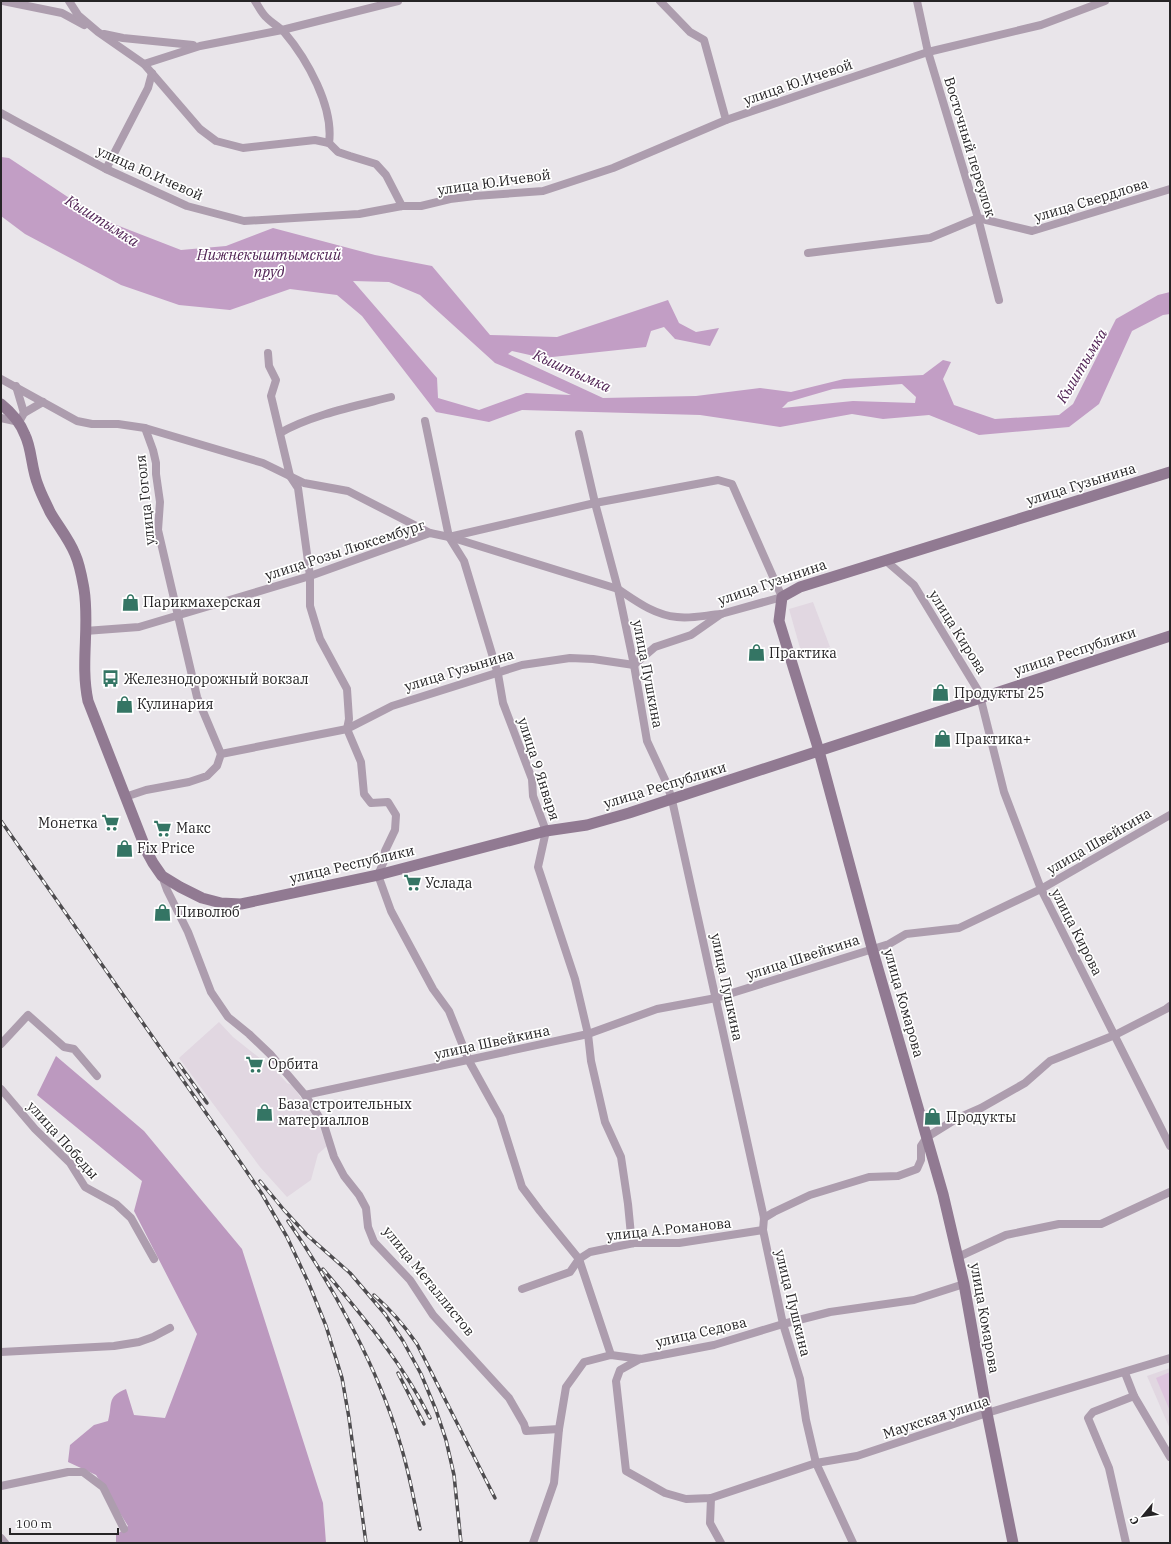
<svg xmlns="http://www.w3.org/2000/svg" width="1171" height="1544" font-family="'IBM Plex Serif',serif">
<rect width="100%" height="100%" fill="#e9e5ea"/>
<!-- built -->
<g fill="#e1d7e1">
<path d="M813,602L830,647L802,655L789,609Z"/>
<path d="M219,1022L233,1037L276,1071L287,1083L292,1085L318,1123L327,1146L318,1154L311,1180L287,1197L260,1167L179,1058Z"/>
<path d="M1170,1368V1429L1147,1376Z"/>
</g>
<!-- green -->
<path fill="#ddc4de" d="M1170,1372V1411L1156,1378Z"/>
<!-- forest -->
<path fill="#bc99bf" d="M56,1056L144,1131L242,1249L323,1503L326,1543H116V1535L128,1526L96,1475L68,1462L70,1445L94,1425L108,1421C113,1404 106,1397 126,1389L134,1415L165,1418L197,1334L134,1211L142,1181L37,1095Z"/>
<!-- water -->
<path fill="#c29ec5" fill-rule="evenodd" d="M1,157L9,158L101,219L181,250L226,246L273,228L375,255L432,266L490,335L557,337L668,300L679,323L696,332L719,328L710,346L675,339L664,327L651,331L646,347L543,358L512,351L508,354L603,398L696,396L760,388L791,392L844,379L923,375L943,360L951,362L943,379L954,405L995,419L1059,415L1073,404L1116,319L1158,295L1170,292V314L1163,315L1132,331L1099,404L1069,427L979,435L929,415L883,419L852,414L780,427L700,415L522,410L489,422L436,412L362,316L337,295L290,289L230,310L179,305L121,285L25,234L1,216ZM353,281L389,282L420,295L495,363L571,395L526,393L479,410L438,398L437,378ZM902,384L916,397L915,403L853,401L782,408L788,402L833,389Z"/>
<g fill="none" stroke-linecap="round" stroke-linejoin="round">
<!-- street -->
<g stroke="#ad9dae" stroke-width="8">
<path d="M3,1L62,13L84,25"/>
<path d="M69,1L78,15L98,32L144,64L200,129L216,141L243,148L315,140L329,143L338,152L350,156L376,164L386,175L402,206"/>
<path d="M255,1C259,7 262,14 267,18C272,23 279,27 284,32C307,59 334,107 329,143"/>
<path d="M660,1L690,32L704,40L726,120"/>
<path d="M917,1L928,52L978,218L999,300"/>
<path d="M104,34L123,38L193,45"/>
<path d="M144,64L200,46L282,30L398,1"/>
<path d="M1,113L21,124L106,169L187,206L244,221L359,214L402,206H421L450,199L475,196L543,191L613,168L726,120L817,89L928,52L1041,25L1105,1"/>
<path d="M106,169L148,88L152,73"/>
<path d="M808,253L930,238L978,218L1032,231L1170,189"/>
<path d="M268,353L269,366L276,380L271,396L290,476L298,488L310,576V606L320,639L347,689L349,719L347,729L361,762L364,794L371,803L388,802L396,815L395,830L385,851L384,861L378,875L391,911L433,989L449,1011L469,1061L500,1117L522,1187L540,1211L579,1259L611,1355"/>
<path d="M1,379L77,421L92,424H118L145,428L263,463L304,483L348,491L430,533"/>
<path d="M16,386L24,413"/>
<path d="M1,418L19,422L24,413L43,402"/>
<path d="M425,421L449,537L464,561L498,674L503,703L532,779L533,796L546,831L538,867L575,979L588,1034L591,1061L605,1122L621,1157L628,1204L631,1235L634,1243"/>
<path d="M145,428L153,450L156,463V474L160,502L158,530L197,697L221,754"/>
<path d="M280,433C311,415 356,406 391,397"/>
<path d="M579,434L595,503L618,589L634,665L647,741L667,784L672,800L764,1218L763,1230L783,1324L800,1379L806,1420L816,1463L853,1543"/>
<path d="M450,537L618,589C636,601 654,615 677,617C691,619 707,615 721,614"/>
<path d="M885,560L914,585L979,692L1004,792L1041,889L1170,1146"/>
<path d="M85,631L139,627L310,576L430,533L449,537L595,503L718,480L732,484L782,597L721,614L691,635L655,647L634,665L593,659L570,658L522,665L392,706L347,729L221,754L217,766L207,776L189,782L146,790L125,797"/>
<path d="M162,876L167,890L188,932L211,992L228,1017L249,1034L271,1055L305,1095L324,1125L334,1157L344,1176L359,1195L366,1208L368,1227L374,1242L410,1280L433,1315L509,1398L524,1424L526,1431L559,1429L566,1387L584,1362L611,1355L641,1359L714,1345L783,1324L830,1312L914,1300L964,1284"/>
<path d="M1,1044L28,1015L64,1047L74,1049L97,1076"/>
<path d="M1,1089L35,1129L70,1163L85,1187L116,1204L131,1218L154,1259"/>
<path d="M305,1095L588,1034L657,1009L716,998L889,944L906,934L959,928L1041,889L1170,815"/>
<path d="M764,1218L774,1212L810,1195L869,1177L898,1176L917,1169L921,1160V1146L927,1137L956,1119L981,1108L1025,1083L1050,1061L1115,1035L1166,1009L1170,1006"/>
<path d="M958,1257L1006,1235L1059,1224H1101L1170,1192"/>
<path d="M522,1289L570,1272L579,1259L590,1252L634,1243H679L763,1230"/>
<path d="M1,1352L114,1346L139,1342L153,1337L170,1328"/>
<path d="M640,1359L620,1370L616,1381L626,1471L665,1493L686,1499L711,1498L816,1463L857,1456L987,1413L1170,1358"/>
<path d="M1125,1373L1134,1396L1170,1457"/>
<path d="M1,1486L68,1472H83L103,1487L124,1529"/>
<path d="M711,1498L710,1523L721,1543"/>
<path d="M1,1538L5,1543"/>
<path d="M533,1543L554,1483L559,1429"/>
<path d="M1126,1543L1109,1468L1088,1418L1093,1412L1134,1396"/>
</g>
<!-- secondary -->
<g stroke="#917a92" stroke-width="11">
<path d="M1,404C11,412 20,422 25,435C32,449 31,468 38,485C41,494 46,503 50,512C58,526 69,539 75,554C80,565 82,578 84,589C90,627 80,663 88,701L147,852L153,863L162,876L180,887L202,898L221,903L241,904L378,875L546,831L587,825L629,813L1170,636"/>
<path d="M1013,1543L987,1413L964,1284L943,1194L872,948L819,751L779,621L782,597L800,587L1170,472"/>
</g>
<defs>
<g id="rail">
<path d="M1,821L232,1150L262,1194L287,1237L309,1284L326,1326L342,1378L349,1418L366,1543"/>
<path d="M179,1064L207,1103"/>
<path d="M260,1181L284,1210L307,1235L350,1273L385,1314L403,1341L421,1374L436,1410L446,1440L454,1475L461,1543"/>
<path d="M288,1221C333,1286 378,1368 400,1443C409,1471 414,1501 420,1529"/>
<path d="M323,1269C363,1317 402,1362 430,1418"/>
<path d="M374,1295C391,1310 404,1325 417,1344L495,1498"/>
<path d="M398,1373L424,1424"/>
</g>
</defs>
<!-- rail casing -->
<use href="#rail" stroke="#4e4c4f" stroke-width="3.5"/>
<!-- rail -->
<use href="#rail" stroke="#fff" stroke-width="2" stroke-dasharray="6" stroke-linecap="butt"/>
</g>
<!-- icons -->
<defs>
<symbol id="shop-bare" viewBox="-9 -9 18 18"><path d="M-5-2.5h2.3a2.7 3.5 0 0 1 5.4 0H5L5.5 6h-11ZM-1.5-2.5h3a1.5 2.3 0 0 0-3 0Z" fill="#347564" stroke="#fff" stroke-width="2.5" paint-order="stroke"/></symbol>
<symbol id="bus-bare" viewBox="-9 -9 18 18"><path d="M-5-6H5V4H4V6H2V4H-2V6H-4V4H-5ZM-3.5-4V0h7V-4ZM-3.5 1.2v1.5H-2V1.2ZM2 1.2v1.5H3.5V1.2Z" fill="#347564" stroke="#fff" stroke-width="2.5" paint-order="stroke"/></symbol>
<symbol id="supermarket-bare" viewBox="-9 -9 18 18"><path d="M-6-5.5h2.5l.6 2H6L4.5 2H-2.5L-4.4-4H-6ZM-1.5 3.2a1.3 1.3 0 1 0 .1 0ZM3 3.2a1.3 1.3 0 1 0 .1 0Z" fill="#347564" stroke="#fff" stroke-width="2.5" paint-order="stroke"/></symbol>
</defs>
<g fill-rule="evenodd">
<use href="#shop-bare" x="118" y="590" width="25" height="25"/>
<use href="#shop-bare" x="744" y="640" width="25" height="25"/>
<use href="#bus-bare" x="98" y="666" width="25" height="25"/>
<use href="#shop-bare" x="928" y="680" width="25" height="25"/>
<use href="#shop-bare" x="112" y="692" width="25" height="25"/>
<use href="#shop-bare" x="930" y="726" width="25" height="25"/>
<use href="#supermarket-bare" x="98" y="810" width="25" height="25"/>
<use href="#supermarket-bare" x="150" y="816" width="25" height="25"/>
<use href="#shop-bare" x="112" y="836" width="25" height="25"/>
<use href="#supermarket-bare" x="400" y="870" width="25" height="25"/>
<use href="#shop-bare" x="150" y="900" width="25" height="25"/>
<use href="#supermarket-bare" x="242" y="1052" width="25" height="25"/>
<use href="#shop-bare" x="252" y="1100" width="25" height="25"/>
<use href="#shop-bare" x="920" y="1104" width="25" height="25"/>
</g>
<g text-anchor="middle" stroke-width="3.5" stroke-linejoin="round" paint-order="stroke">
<!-- street labels -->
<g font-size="14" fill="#262426" stroke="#fff">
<text transform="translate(798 82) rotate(-19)" y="5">улица Ю.Ичевой</text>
<text transform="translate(970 147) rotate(73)" y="5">Восточный переулок</text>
<text transform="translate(150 173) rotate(24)" y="5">улица Ю.Ичевой</text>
<text transform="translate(494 182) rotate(-8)" y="5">улица Ю.Ичевой</text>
<text transform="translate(1091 200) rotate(-17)" y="5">улица Свердлова</text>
<text transform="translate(1081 484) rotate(-17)" y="5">улица Гузынина</text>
<text transform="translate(145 500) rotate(-96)" y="5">улица Гоголя</text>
<text transform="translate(345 550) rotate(-18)" y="5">улица Розы Люксембург</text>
<text transform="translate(772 582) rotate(-19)" y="5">улица Гузынина</text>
<text transform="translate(958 632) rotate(58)" y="5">улица Кирова</text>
<text transform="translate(1075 651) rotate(-18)" y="5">улица Республики</text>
<text transform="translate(459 670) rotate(-17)" y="5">улица Гузынина</text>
<text transform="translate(648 674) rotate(79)" y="5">улица Пушкина</text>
<text transform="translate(539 769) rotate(72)" y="5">улица 9 Января</text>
<text transform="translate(665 785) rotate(-17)" y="5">улица Республики</text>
<text transform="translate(1099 841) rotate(-30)" y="5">улица Швейкина</text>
<text transform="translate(352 864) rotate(-13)" y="5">улица Республики</text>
<text transform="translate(1077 932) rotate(63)" y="5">улица Кирова</text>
<text transform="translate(803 957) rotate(-18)" y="5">улица Швейкина</text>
<text transform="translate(727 987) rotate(78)" y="5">улица Пушкина</text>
<text transform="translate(904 1003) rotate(74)" y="5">улица Комарова</text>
<text transform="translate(492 1042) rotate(-12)" y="5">улица Швейкина</text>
<text transform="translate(63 1140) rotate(48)" y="5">улица Победы</text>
<text transform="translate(669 1229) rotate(-6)" y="5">улица А.Романова</text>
<text transform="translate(429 1281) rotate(51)" y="5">улица Металлистов</text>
<text transform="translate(793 1303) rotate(76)" y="5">улица Пушкина</text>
<text transform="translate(985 1318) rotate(80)" y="5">улица Комарова</text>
<text transform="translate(701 1332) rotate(-13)" y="5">улица Седова</text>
<text transform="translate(936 1417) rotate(-18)" y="5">Маукская улица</text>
</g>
<!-- poi labels -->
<g font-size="14" fill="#262426" stroke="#fff" text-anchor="start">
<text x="143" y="607">Парикмахерская</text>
<text x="769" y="658">Практика</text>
<text x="124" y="684">Железнодорожный вокзал</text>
<text x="954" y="698">Продукты 25</text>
<text x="137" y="709">Кулинария</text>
<text x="955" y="744">Практика+</text>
<text x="98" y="828" text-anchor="end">Монетка</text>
<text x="176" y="833">Макс</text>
<text x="137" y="853">Fix Price</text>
<text x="425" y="888">Услада</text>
<text x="176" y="917">Пиволюб</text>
<text x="268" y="1069">Орбита</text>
<text x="278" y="1109">База cтроительных<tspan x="278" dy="16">материаллов</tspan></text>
<text x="946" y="1122">Продукты</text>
</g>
<!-- water labels -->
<g font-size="15" font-style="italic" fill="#522556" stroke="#fff">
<text transform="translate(102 221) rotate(32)" y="5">Кыштымка</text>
<text x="269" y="260">Нижнекыштымский<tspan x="269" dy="17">пруд</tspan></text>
<text transform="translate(1082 366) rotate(-59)" y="5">Кыштымка</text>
<text transform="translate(572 371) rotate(24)" y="5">Кыштымка</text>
</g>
</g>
<!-- border -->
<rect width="1171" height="1544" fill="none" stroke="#262426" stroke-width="4"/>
<!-- north arrow -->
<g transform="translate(1143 1516) rotate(241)" stroke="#ffffff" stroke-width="3" paint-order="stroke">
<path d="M0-3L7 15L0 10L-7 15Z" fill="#262426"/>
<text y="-6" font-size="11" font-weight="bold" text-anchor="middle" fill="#262426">С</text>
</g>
<!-- scale -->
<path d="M10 1528v6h108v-6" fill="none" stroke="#262426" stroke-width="2"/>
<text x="16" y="1528" font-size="12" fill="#262426" stroke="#ffffff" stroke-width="3" paint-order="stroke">100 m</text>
</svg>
